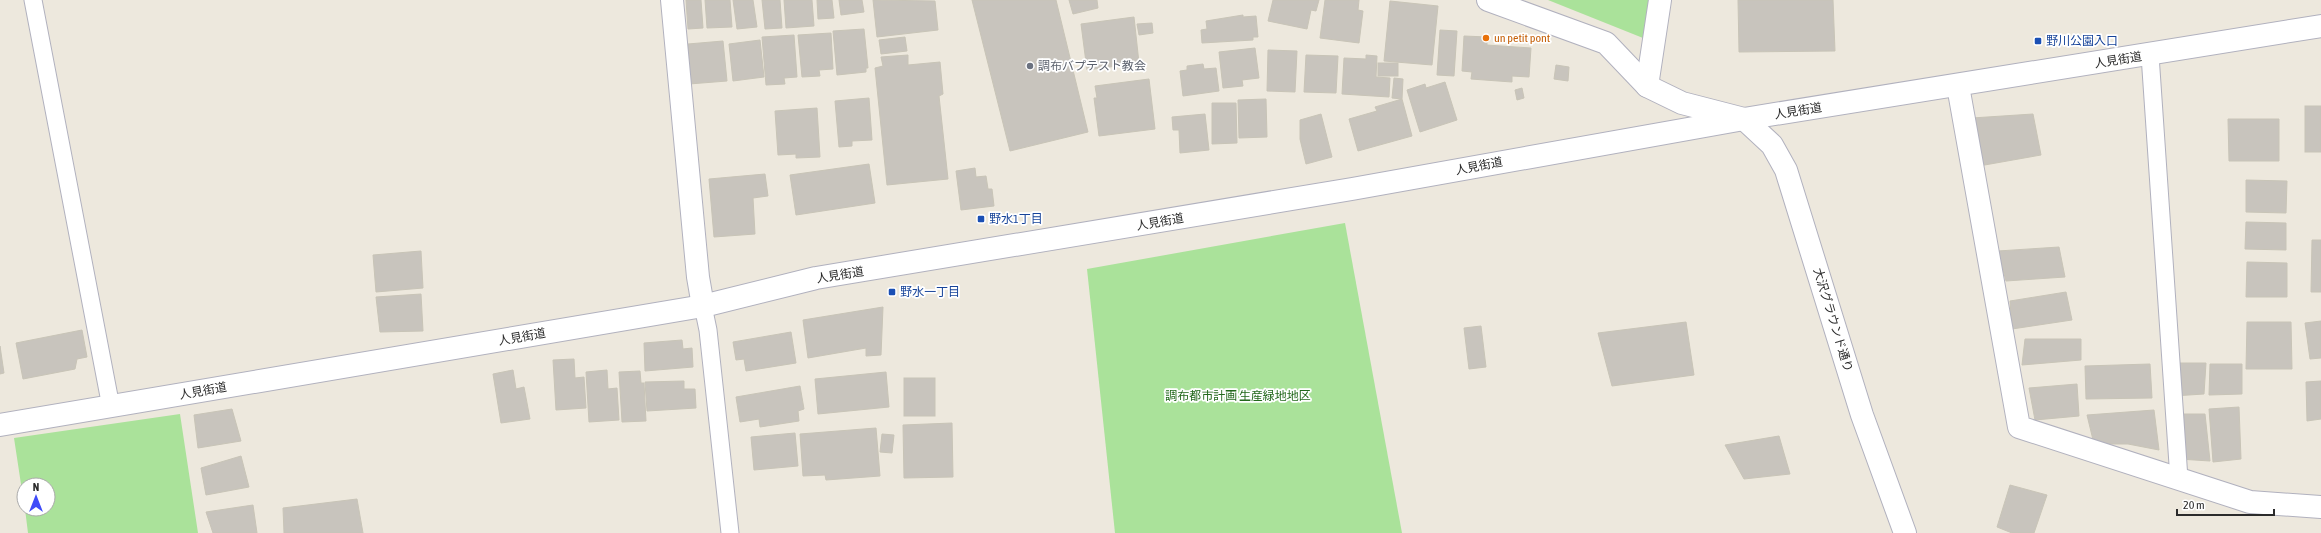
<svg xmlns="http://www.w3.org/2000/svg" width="2321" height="533" font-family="'Asap Condensed','Noto Sans JP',sans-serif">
<rect width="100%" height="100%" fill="#ede8dd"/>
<!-- green -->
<g fill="#aae29a">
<path d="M1548,0H1652L1648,40Z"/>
<path d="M1345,223L1402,533H1115L1087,269Z"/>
<path d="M180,414L198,533H28L25,509H48V485H24V504L14,438Z"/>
</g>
<!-- building -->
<g fill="#c8c4bd" stroke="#c8c4b7">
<path d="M686,0H701L703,28L688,29Z"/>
<path d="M705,0H730L732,27L707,28Z"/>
<path d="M733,0H753L757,27L737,29Z"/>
<path d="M762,0H780L782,28L765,29Z"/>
<path d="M784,0H812L814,26L786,28Z"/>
<path d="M817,0H832L834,18L818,19Z"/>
<path d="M839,0H862L864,12L841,15Z"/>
<path d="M873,0L935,1L938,30L877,37Z"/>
<path d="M972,0H1056L1088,132L1010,151Z"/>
<path d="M1069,0H1097L1098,8L1073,14Z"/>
<path d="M1273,0H1319L1316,11L1311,10L1307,29L1268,21Z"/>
<path d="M1325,0H1359L1358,10L1363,11L1359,43L1320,38Z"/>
<path d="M1738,0H1833L1835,51L1739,52Z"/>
<path d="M1390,1L1438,6L1432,65L1384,61Z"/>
<path d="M1243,15V17L1256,16L1258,37H1253V40L1202,43L1201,30L1207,29L1206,21Z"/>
<path d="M1134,17L1139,63L1087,70L1081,24Z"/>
<path d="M1152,23L1153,33L1139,35L1137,24Z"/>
<path d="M864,29L868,68H866V72L837,75L833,31Z"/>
<path d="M1440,30L1457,31L1454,76L1437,75Z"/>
<path d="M831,33L833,69L819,70L820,76L802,77L798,35Z"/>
<path d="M794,35L797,77L784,78L785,84L766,85L762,37Z"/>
<path d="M1464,36L1487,37V45L1531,48L1529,77L1512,76V82L1471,79L1472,72L1462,71Z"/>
<path d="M905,37L907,51L881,54L879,40Z"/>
<path d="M760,40L764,77L733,81L729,44Z"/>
<path d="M723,41L727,81L689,84L688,44Z"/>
<path d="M1255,48L1259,78L1242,80L1243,86L1223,88L1219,52Z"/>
<path d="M1268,50L1297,51L1295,92L1267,91Z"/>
<path d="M908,55V65L940,62L943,94L939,96L948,179L887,185L875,68L883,66L881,57Z"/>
<path d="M1306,55L1338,56L1336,93L1304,92Z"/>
<path d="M1366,55L1377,56L1376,77L1390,78L1389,97L1342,94L1344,58L1366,59Z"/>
<rect x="1378" y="63" width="20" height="13"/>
<path d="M1203,64L1204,69L1216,68L1219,91L1183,96L1180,71L1187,70V66Z"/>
<path d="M1556,65L1569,67L1568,81L1554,79Z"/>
<path d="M1394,78L1403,79L1402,99L1392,98Z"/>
<path d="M1149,79L1155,129L1099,136L1094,98H1097L1095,86Z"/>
<path d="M1445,82L1457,120L1420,132L1407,90L1425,84L1426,88Z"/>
<path d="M1522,88L1524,98L1517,100L1515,90Z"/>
<path d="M869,98L872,140L852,141V146L839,147L835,101Z"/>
<path d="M1266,99L1267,137L1239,138L1238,100Z"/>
<path d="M1402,99L1412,136L1358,151L1349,119L1377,111L1375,107Z"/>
<path d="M1212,103H1236L1237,143L1212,144Z"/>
<rect x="2305" y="106" width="16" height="46"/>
<path d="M817,108L820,157L796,158V154L778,155L775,111Z"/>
<path d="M1205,114L1209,150L1180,153L1179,130H1173L1172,117Z"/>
<path d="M1321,114L1332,157L1306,164L1300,139V120Z"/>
<path d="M2033,114L2041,155L1979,166L1972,118Z"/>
<path d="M2228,119H2279V161H2229Z"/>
<path d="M869,164L875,203L796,215L790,175Z"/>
<path d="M975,168L976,177L986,176L988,189H992L994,206L961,210L956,171Z"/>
<path d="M765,174L768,196L753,198L755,234L714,237L709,179Z"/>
<path d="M2246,180L2287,181L2286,213L2246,212Z"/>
<path d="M2246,222L2286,223V250L2245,249Z"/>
<path d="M2312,240H2321V292H2311Z"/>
<path d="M2059,247L2065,277L2006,281L1998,251Z"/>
<path d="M421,251L423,288L376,292L373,255Z"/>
<path d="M2247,262L2287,263V297H2246Z"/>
<path d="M2066,292L2072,320L2012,329L2010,301Z"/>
<path d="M421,294L423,331L380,332L376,297Z"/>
<path d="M883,307L881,355L866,356V348L808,358L803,320Z"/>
<path d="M2321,321V358L2310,359L2305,323Z"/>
<path d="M1686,322L1694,375L1612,386L1598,333Z"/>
<path d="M2247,322H2291L2292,369H2246Z"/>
<path d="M1481,326L1486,367L1469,369L1464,328Z"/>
<path d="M82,330L87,357L77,359L75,369L23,379L16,343Z"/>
<path d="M791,332L796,363L746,371L744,359L736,360L733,342Z"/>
<path d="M2025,339H2081V360L2022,365Z"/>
<path d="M682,340L683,349L692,348L693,367L645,371L644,343Z"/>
<path d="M0,346L4,373L0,374Z"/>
<path d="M574,359L575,378L584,377L586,408L556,410L553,360Z"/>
<path d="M2174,363H2206L2204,394L2173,396Z"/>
<path d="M2150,364L2152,398L2086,399L2085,366Z"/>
<path d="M2210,364H2242V394L2209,395Z"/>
<path d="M513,370L516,389L524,387L530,419L501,423L493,374Z"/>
<path d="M607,370L608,389L617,388L619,420L589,422L586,372Z"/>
<path d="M640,371L641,383H644L646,421L622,422L619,372Z"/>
<path d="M886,372L889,407L818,414L815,379Z"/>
<rect x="904" y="378" width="31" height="38"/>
<path d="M684,381V389H695L696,408L647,411L645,382Z"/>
<path d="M2321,381V419L2307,421L2306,382Z"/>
<path d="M2077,384L2079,416L2035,420L2029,388Z"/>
<path d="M800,386L804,409L798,411L799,421L760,427L759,419L740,422L736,397Z"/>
<path d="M2239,407L2241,459L2213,462L2209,409Z"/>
<path d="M232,409L241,441L198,448L194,415Z"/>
<path d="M2154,410L2159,450L2128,444H2094L2087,415Z"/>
<path d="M2176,414H2205L2210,461L2179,459Z"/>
<path d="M952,423L953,477L904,478L903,425Z"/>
<path d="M876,428L880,476L826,480L825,475L803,476L800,434Z"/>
<path d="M795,433L798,466L754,470L751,437Z"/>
<path d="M882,434L894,435L892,453L880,452Z"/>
<path d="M1779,436L1790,474L1744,479L1725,445Z"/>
<path d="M241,456L249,487L206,495L201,468Z"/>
<path d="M2010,485L2047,495L2034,533H2012L1997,527Z"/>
<path d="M357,499L363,533H284L283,508Z"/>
<path d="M253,505L257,533H213L206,512Z"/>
</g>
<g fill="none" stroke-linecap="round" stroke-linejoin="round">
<defs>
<g id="service">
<path d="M33,0L111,407"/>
<path d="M2150,55L2179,479"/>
<path d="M703,306L708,330L730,533"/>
</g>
<g id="minor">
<path d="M672,0L698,277L703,306"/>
<path d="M1488,0L1606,43L1647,86L1682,103L1744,119"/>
<path d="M1647,86L1660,0"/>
<path d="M1958,86L2019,427L2250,502L2321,507"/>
</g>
<path id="tertiary" d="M1744,119L1772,145L1786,170L1862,415L1905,533"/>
<path id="secondary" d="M0,425L703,306L816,278L1352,189L1744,119L2321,26"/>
</defs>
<!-- service casing -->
<use href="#service" stroke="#b1b1be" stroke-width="19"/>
<!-- minor casing -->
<use href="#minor" stroke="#b1b1be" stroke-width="24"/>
<!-- tertiary casing -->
<use href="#tertiary" stroke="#b1b1be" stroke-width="24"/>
<!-- secondary casing -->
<use href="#secondary" stroke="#b1b1be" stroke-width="24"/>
<!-- service -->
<use href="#service" stroke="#fff" stroke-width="17"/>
<!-- minor -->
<use href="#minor" stroke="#fff" stroke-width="22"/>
<!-- tertiary -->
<use href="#tertiary" stroke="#fff" stroke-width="22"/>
<!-- secondary -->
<use href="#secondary" stroke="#fff" stroke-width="22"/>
</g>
<!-- markers -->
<circle fill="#e8710a" stroke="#fff" stroke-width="1.5" cx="1486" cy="38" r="4"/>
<g fill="#1a4fb4" stroke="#fff" stroke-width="1.5">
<rect x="2034" y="37" width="8" height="8" rx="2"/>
<rect x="977" y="215" width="8" height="8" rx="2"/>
<rect x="888" y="288" width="8" height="8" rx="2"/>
</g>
<circle fill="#6b7280" stroke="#fff" stroke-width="1.5" cx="1030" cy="66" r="4"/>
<g text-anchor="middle" stroke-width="3.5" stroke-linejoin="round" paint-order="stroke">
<!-- food labels -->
<g font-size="12" fill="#c56008" stroke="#fff" text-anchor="start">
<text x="1494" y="42">un petit pont</text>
</g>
<!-- transit labels -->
<g font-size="12" fill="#164399" stroke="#fff" text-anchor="start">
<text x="2046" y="45">野川公園入口</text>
<text x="989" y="223">野水1丁目</text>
<text x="900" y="296">野水一丁目</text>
</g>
<!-- street labels -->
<g font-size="12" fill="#2b2b2b" stroke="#fff">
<text transform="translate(2118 60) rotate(-9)" y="4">人見街道</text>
<text transform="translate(1798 111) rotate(-9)" y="4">人見街道</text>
<text transform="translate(1479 166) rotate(-11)" y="4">人見街道</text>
<text transform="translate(1160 222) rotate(-10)" y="4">人見街道</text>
<text transform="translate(840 275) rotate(-9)" y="4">人見街道</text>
<text transform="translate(1833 320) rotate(73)" y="4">大沢グラウンド通り</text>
<text transform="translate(522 337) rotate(-10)" y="4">人見街道</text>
<text transform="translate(203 391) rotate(-10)" y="4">人見街道</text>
</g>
<!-- worship labels -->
<g font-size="12" fill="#5b616d" stroke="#fff" text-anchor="start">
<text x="1038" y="70">調布バプテスト教会</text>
</g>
<!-- park labels -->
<g font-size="12" fill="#22681b" stroke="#fff">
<text x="1238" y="400">調布都市計画 生産緑地地区</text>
</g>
</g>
<!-- north arrow -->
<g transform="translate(36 497)"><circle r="19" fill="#ffffff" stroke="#aaaaaa"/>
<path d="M0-3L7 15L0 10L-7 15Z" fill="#3f4bf8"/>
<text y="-6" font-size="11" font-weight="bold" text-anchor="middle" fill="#2b2b2b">N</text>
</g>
<!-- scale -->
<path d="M2177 509v6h97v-6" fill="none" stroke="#2b2b2b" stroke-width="2"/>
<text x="2183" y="509" font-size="12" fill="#2b2b2b" stroke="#ffffff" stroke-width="3" paint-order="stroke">20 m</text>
</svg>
